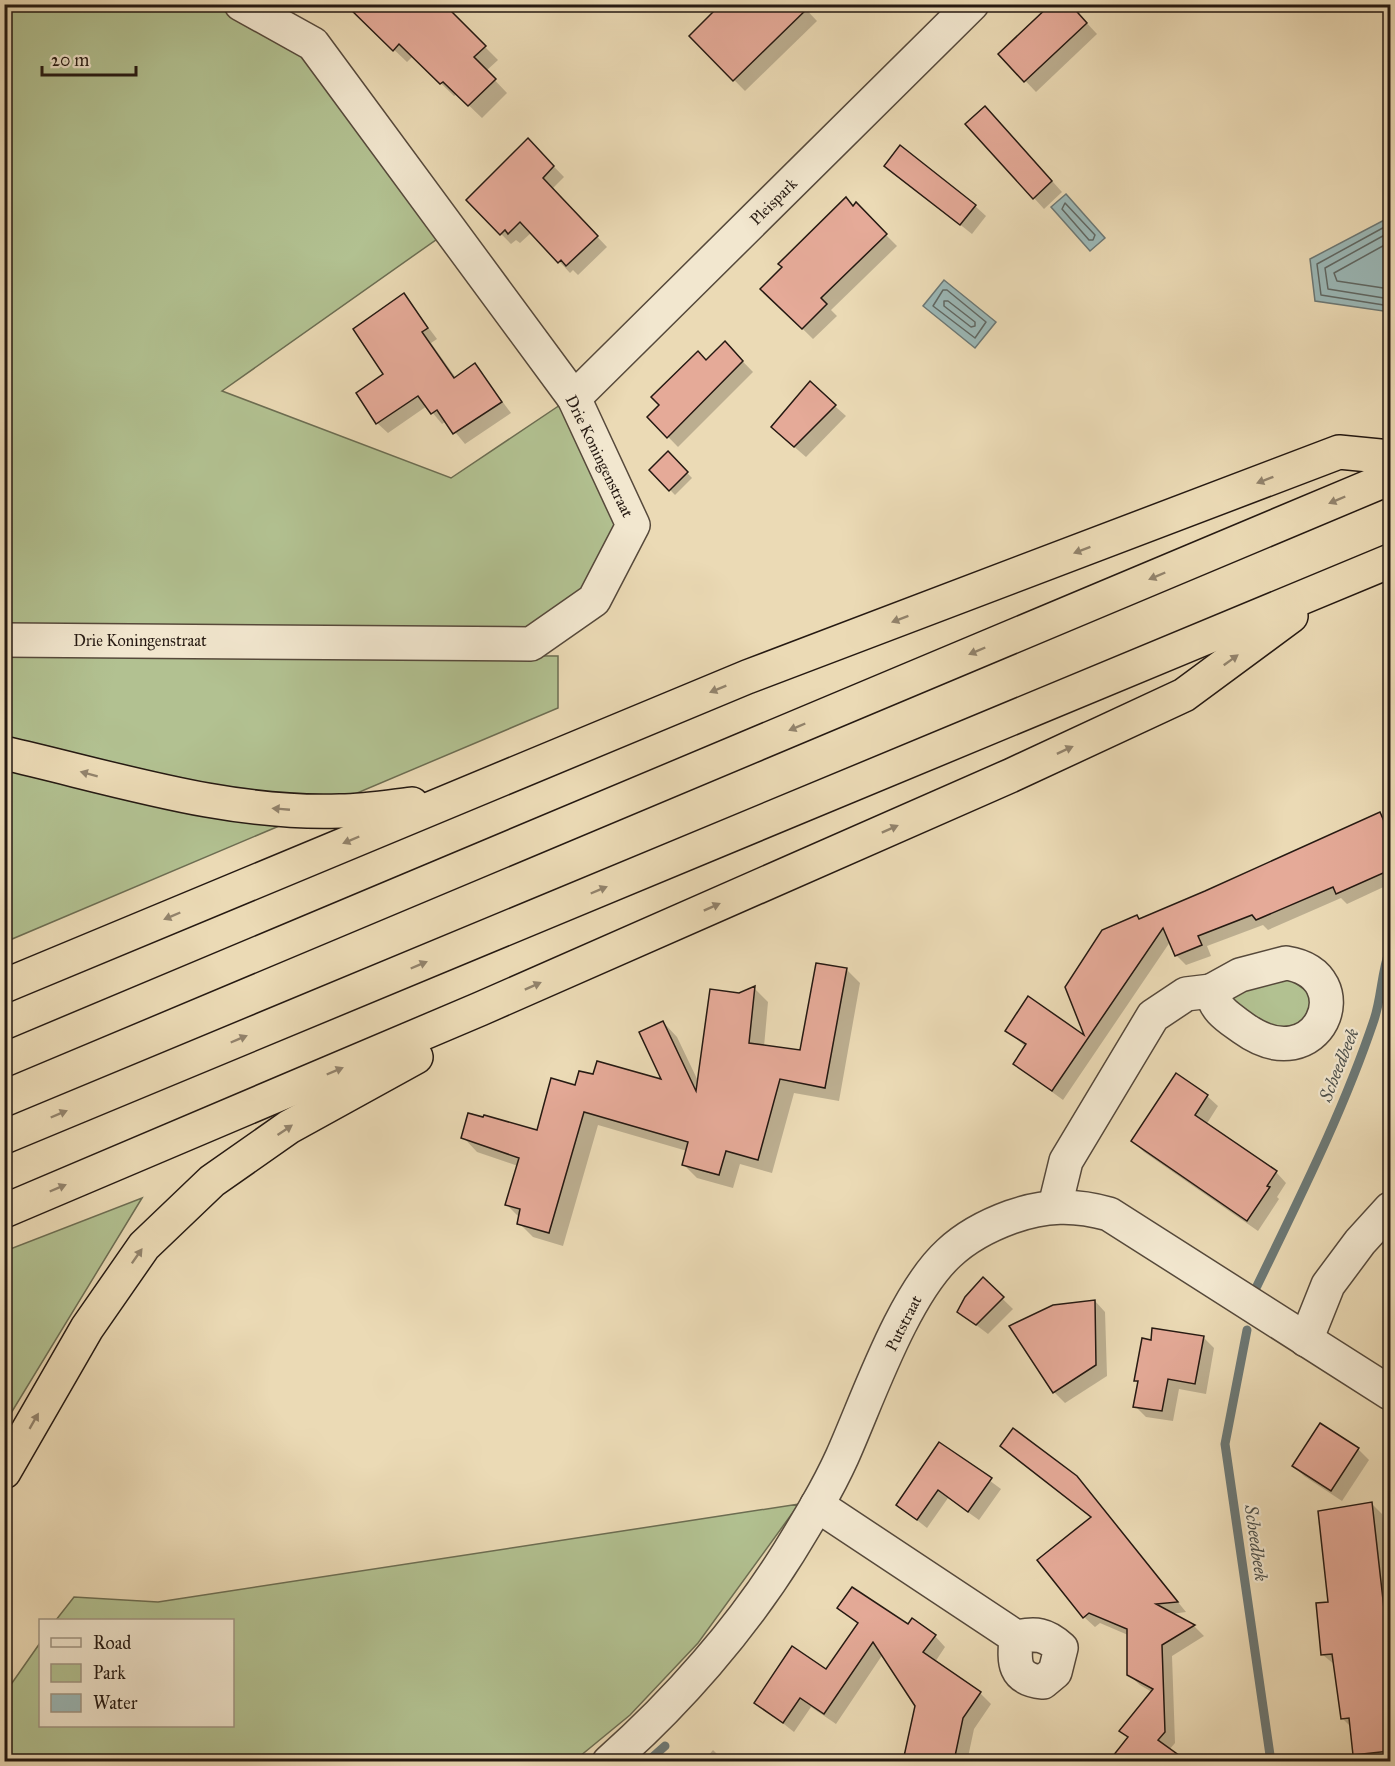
<svg xmlns="http://www.w3.org/2000/svg" width="1395" height="1766" font-family="'IM FELL Great Primer',serif">
<rect width="100%" height="100%" fill="#ebdab5"/>
<filter id="stains"><feTurbulence type="fractalNoise" baseFrequency=".00333" numOctaves="4"/><feColorMatrix values="0 0 0 0 .2 0 0 0 0 .09 0 0 0 0 .02 0 0 0 .5 -.17"/></filter>
<radialGradient id="worn" r=".72"><stop offset=".6" stop-color="#630" stop-opacity="0"/><stop offset="1" stop-color="#630" stop-opacity=".3"/></radialGradient>
<!-- green -->
<g fill="#b2c191" stroke="#6c6d52" stroke-width="1.5">
<path d="M5,5H224L303,46L440,237L222,391L451,478L563,403L621,520L588,589L522,635L5,630Z"/>
<path d="M5,654L558,656V708L5,942Z"/>
<path d="M1287,977L1316,998L1294,1037L1227,1002L1235,990Z"/>
<path d="M142,1198L5,1423V1251Z"/>
<path d="M799,1504L698,1643L630,1715L574,1761L5,1762V1693L40,1643V1726H232V1620H56L74,1597L158,1602Z"/>
</g>
<!-- water -->
<g fill="#9bb8b7" stroke="#6c7875" stroke-width="1.5">
<path d="M1066,194L1105,238L1090,251L1051,207Z"/>
<path d="M1390,217V312L1315,301L1310,259Z"/>
<path d="M944,280L996,322L975,348L923,306Z"/>
</g>
<!-- shadow -->
<g fill="#0003">
<path d="M346,4H442L498,60L486,71L507,93L482,118L457,94L454,96L413,56L407,62Z"/>
<path d="M801,4L817,21L745,91L691,36Z"/>
<path d="M1069,4L1097,34L1036,92L1000,54Z"/>
<path d="M996,119L1062,192L1044,209L1034,198Z"/>
<path d="M528,140L564,177L552,189L607,247L578,275L573,270L570,273L532,232L520,243L516,240L511,244L468,200Z"/>
<path d="M886,166L975,206L986,216L972,234Z"/>
<path d="M856,205L897,246L831,310L837,316L813,339L762,289Z"/>
<path d="M404,295L437,339L431,343L456,378L475,365L511,413L465,444L446,421L442,424L427,406L388,433L377,423L385,374Z"/>
<path d="M725,343L753,372L678,447L649,417Z"/>
<path d="M810,384L846,416L806,457L784,438Z"/>
<path d="M668,453L692,478L675,495L651,470Z"/>
<path d="M1380,814L1390,825V884L1347,904L1341,898L1268,930L1263,925L1207,946L1211,956L1186,965L1176,955L1170,942L1063,1100L1014,1064L1026,1047L1007,1031L1087,1039L1137,917L1140,920L1205,893Z"/>
<path d="M846,969L860,983L839,1101L794,1093L772,1173L740,1164L733,1188L697,1178L683,1164L687,1151L598,1125L563,1246L533,1237L519,1223L520,1218L506,1204L518,1166L477,1152L463,1137L538,1132L576,1086L594,1076L664,1081L663,1022L677,1037L699,1083L740,994L754,988L768,1002L764,1047L801,1052Z"/>
<path d="M1176,1075L1207,1096L1218,1106L1206,1125L1276,1172L1286,1183L1277,1197L1279,1199L1258,1231L1144,1152L1133,1141Z"/>
<path d="M983,1280L1013,1309L988,1334L959,1312Z"/>
<path d="M1095,1301L1105,1312L1107,1376L1065,1403L1054,1392L1011,1326Z"/>
<path d="M1203,1337L1214,1348L1206,1394L1179,1389L1173,1421L1146,1417L1135,1406L1139,1384L1135,1380L1152,1342Z"/>
<path d="M940,1444L1001,1489L979,1520L948,1498L927,1528L898,1505Z"/>
<path d="M1002,1446L1076,1477L1186,1612L1171,1614L1194,1626L1204,1636L1172,1656L1175,1743L1169,1750L1178,1762H1111L1129,1738L1121,1730L1152,1692L1140,1685L1129,1675L1128,1635L1100,1623L1095,1627L1084,1617L1092,1519Z"/>
<path d="M1358,1449L1369,1460L1342,1501L1304,1476L1294,1466Z"/>
<path d="M1372,1504L1382,1514L1390,1584V1762H1355L1351,1727L1342,1718L1335,1665L1323,1655L1329,1603Z"/>
<path d="M839,1607L935,1636L945,1647L935,1662L980,1693L991,1704L974,1729L967,1762H907L905,1759L916,1706L883,1654L836,1724L811,1707L794,1732L756,1702L826,1671L859,1625Z"/>
<path d="M713,1750L725,1762H703Z"/>
</g>
<g fill="none" stroke-linecap="round" stroke-linejoin="round">
<!-- shore -->
<g stroke="#606864" stroke-width="1.5">
<path d="M1065,203L1095,235L1093,240H1089L1062,209Z"/>
<path d="M1390,224L1317,264L1321,295L1390,306"/>
<path d="M1390,232L1325,268L1328,289L1390,299"/>
<path d="M1390,242L1334,273L1337,281L1390,289"/>
<path d="M943,290H947L986,322L975,338L933,306Z"/>
<path d="M944,301H948L975,322V326L971,327L944,306Z"/>
</g>
<!-- stream -->
<g stroke="#6c7875" stroke-width="9">
<path d="M1257,1286C1299,1199 1343,1112 1374,1020C1382,996 1381,973 1390,949"/>
<path d="M1247,1330L1225,1444L1271,1762"/>
<path d="M647,1762L665,1746"/>
</g>
</g>
<!-- building -->
<g fill="#e5aa98" stroke="#251912" stroke-width="1.5">
<path d="M345,4H444L486,46L474,57L496,79L468,106L443,82L440,84L399,44L393,51Z"/>
<path d="M721,4H812L733,81L689,36Z"/>
<path d="M1051,4H1070L1087,23L1024,82L998,54Z"/>
<path d="M985,106L1052,181L1033,199L965,124Z"/>
<path d="M528,138L554,166L543,178L598,236L566,266L561,260L558,263L520,222L508,234L505,230L500,235L466,200Z"/>
<path d="M900,145L976,205L960,225L884,166Z"/>
<path d="M846,197L853,206L856,202L887,234L821,298L827,304L802,329L760,289L782,267L778,264Z"/>
<path d="M404,293L428,328L422,332L454,378L475,363L502,402L453,434L437,410L431,414L418,396L376,424L356,393L383,374L353,329Z"/>
<path d="M725,341L743,361L667,438L647,417L659,405L651,397L698,351L706,360Z"/>
<path d="M810,381L836,405L794,447L771,427Z"/>
<path d="M668,451L688,472L669,491L649,470Z"/>
<path d="M1380,812L1390,835V870L1336,894L1333,887L1256,920L1252,915L1198,936L1202,945L1175,956L1163,928L1052,1091L1013,1064L1026,1044L1005,1031L1028,996L1084,1035L1065,987L1102,930L1137,915L1139,919L1205,891Z"/>
<path d="M816,963L847,968L825,1088L780,1079L758,1160L726,1151L719,1175L682,1165L688,1142L584,1112L549,1233L517,1224L520,1209L505,1205L519,1158L461,1138L468,1113L483,1117L484,1115L537,1130L551,1078L575,1085L579,1071L593,1074L597,1061L661,1079L639,1032L663,1021L696,1091L710,989L739,993L755,986L749,1043L800,1050Z"/>
<path d="M1176,1073L1208,1095L1195,1115L1277,1171L1267,1186L1270,1187L1247,1221L1131,1141Z"/>
<path d="M983,1277L1004,1297L976,1325L957,1312L965,1297Z"/>
<path d="M1095,1300L1096,1365L1053,1393L1009,1326L1053,1305Z"/>
<path d="M1152,1328L1204,1336L1195,1384L1168,1379L1162,1411L1133,1407L1138,1381H1134L1142,1338L1151,1340Z"/>
<path d="M1320,1423L1359,1448L1331,1491L1292,1466Z"/>
<path d="M1013,1428L1077,1476L1178,1602L1156,1604L1195,1625L1162,1645L1165,1732L1158,1740L1187,1761H1109L1128,1737L1119,1731L1153,1689L1127,1675V1629L1089,1613L1083,1618L1037,1560L1091,1517L1000,1446Z"/>
<path d="M939,1442L992,1478L968,1512L938,1490L917,1520L896,1505Z"/>
<path d="M1372,1502L1390,1662V1751L1353,1755L1349,1718L1341,1719L1332,1654L1321,1655L1316,1603L1328,1602L1318,1511Z"/>
<path d="M852,1587L908,1624L912,1618L936,1635L923,1652L981,1692L963,1718L954,1761H903L915,1706L873,1642L824,1714L800,1698L783,1723L754,1703L792,1646L826,1669L858,1623L837,1608Z"/>
</g>
<g fill="none" stroke-linecap="round" stroke-linejoin="round">
<defs>
<g id="minor">
<path d="M574,398L972,4"/>
<path d="M4,640L531,644L594,600L633,525L574,398L313,44L241,4"/>
<path d="M1286,963C1363,975 1319,1083 1243,1028C1228,1017 1216,1011 1211,991L1240,975Z"/>
<path d="M1055,1206L1066,1161L1153,1016L1186,994L1211,991"/>
<path d="M1306,1340L1328,1285L1360,1242L1390,1209"/>
<path d="M817,1505L1016,1637C1014,1663 1013,1679 1043,1682L1055,1672L1061,1648C1046,1634 1036,1633 1016,1637"/>
<path d="M609,1762C677,1702 741,1629 789,1552C808,1521 827,1490 842,1457C868,1399 903,1295 949,1253C966,1237 989,1225 1011,1217C1045,1205 1074,1204 1109,1214L1390,1393"/>
</g>
<g id="motorway">
<path d="M4,753C114,778 226,815 340,811C364,811 388,807 412,804"/>
<path d="M4,986L747,677L1339,452L1390,457"/>
<path d="M4,1060L1390,478"/>
<path d="M4,1137L1390,561"/>
<path d="M4,1211L480,1009L1012,775L1184,695L1291,616"/>
<path d="M4,1472L87,1328L144,1246L212,1181L289,1127L416,1057"/>
</g>
</defs>
<!-- minor casing -->
<use href="#minor" stroke="#56493b" stroke-width="36"/>
<!-- motorway casing -->
<use href="#motorway" stroke="#251912" stroke-width="36"/>
<!-- minor -->
<use href="#minor" stroke="#f2e7cf" stroke-width="33"/>
<!-- motorway -->
<use href="#motorway" stroke="#ebdab5" stroke-width="33"/>
</g>
<!-- one-way arrows -->
<defs><path id="oneway-solid" d="M-6-.8H1V-3.2L6.5 0L1 3.2V.8H-6Z" transform="scale(1.5)"/></defs>
<g fill="#92836c">
<use href="#oneway-solid" transform="translate(1265 480) rotate(159)"/>
<use href="#oneway-solid" transform="translate(1337 500) rotate(157)"/>
<use href="#oneway-solid" transform="translate(1082 550) rotate(159)"/>
<use href="#oneway-solid" transform="translate(1157 576) rotate(157)"/>
<use href="#oneway-solid" transform="translate(900 619) rotate(159)"/>
<use href="#oneway-solid" transform="translate(977 651) rotate(157)"/>
<use href="#oneway-solid" transform="translate(1231 660) rotate(-36)"/>
<use href="#oneway-solid" transform="translate(718 689) rotate(158)"/>
<use href="#oneway-solid" transform="translate(797 727) rotate(157)"/>
<use href="#oneway-solid" transform="translate(1065 750) rotate(-25)"/>
<use href="#oneway-solid" transform="translate(89 774) rotate(-165)"/>
<use href="#oneway-solid" transform="translate(281 809) rotate(-175)"/>
<use href="#oneway-solid" transform="translate(890 829) rotate(-24)"/>
<use href="#oneway-solid" transform="translate(351 840) rotate(157)"/>
<use href="#oneway-solid" transform="translate(599 890) rotate(-23)"/>
<use href="#oneway-solid" transform="translate(712 907) rotate(-24)"/>
<use href="#oneway-solid" transform="translate(172 916) rotate(157)"/>
<use href="#oneway-solid" transform="translate(419 965) rotate(-23)"/>
<use href="#oneway-solid" transform="translate(533 986) rotate(-24)"/>
<use href="#oneway-solid" transform="translate(239 1039) rotate(-23)"/>
<use href="#oneway-solid" transform="translate(335 1071) rotate(-23)"/>
<use href="#oneway-solid" transform="translate(59 1114) rotate(-23)"/>
<use href="#oneway-solid" transform="translate(285 1130) rotate(-34)"/>
<use href="#oneway-solid" transform="translate(58 1188) rotate(-23)"/>
<use href="#oneway-solid" transform="translate(137 1256) rotate(-55)"/>
<use href="#oneway-solid" transform="translate(34 1421) rotate(-60)"/>
</g>
<g text-anchor="middle" stroke-width="4.5" stroke-linejoin="round" paint-order="stroke">
<!-- street labels -->
<g font-size="16" fill="#251912" stroke="#f2e7cf">
<text transform="translate(773 201) rotate(-45)" y="6">Pleispark</text>
<text transform="translate(600 456) rotate(64)" y="6">Drie Koningenstraat</text>
<text x="140" y="646">Drie Koningenstraat</text>
<text transform="translate(903 1323) rotate(-63)" y="6">Putstraat</text>
</g>
<!-- water labels -->
<g font-size="18" font-style="italic" fill="#4e514c" stroke="#f2e7cf">
<text transform="translate(1339 1065) rotate(-68)" y="6">Scheedbeek</text>
<text transform="translate(1256 1543) rotate(82)" y="6">Scheedbeek</text>
</g>
</g>
<!-- margin -->
<rect width="1395" height="1766" fill="none" stroke="#ebdab5" stroke-width="24"/>
<rect x="6" y="6" width="1383" height="1754" fill="none" stroke="#251912" stroke-width="3"/>
<rect x="12" y="12" width="1371" height="1742" fill="none" stroke="#251912" stroke-width="1.5"/>
<!-- legend -->
<rect x="39" y="1619" width="195" height="108" fill="#f2e7cf" stroke="#a09583" stroke-width="1.5"/>
<rect x="51" y="1638" width="30" height="9" fill="#f2e7cf" stroke="#a09583" stroke-width="1.5"/>
<text x="93" y="1649" font-size="18" fill="#251912">Road</text>
<rect x="51" y="1664" width="30" height="18" fill="#b2c191" stroke="#a09583" stroke-width="1.5"/>
<text x="93" y="1679" font-size="18" fill="#251912">Park</text>
<rect x="51" y="1694" width="30" height="18" fill="#9bb8b7" stroke="#a09583" stroke-width="1.5"/>
<text x="93" y="1709" font-size="18" fill="#251912">Water</text>
<!-- scale -->
<path d="M42 66v9h94v-9" fill="none" stroke="#251912" stroke-width="3"/>
<text x="51" y="66" font-size="18" fill="#251912" stroke="#f2e7cf" stroke-width="4.5" paint-order="stroke">20 m</text>
<rect width="100%" height="100%" filter="url(#stains)"/>
<rect width="100%" height="100%" fill="url(#worn)"/>
</svg>
